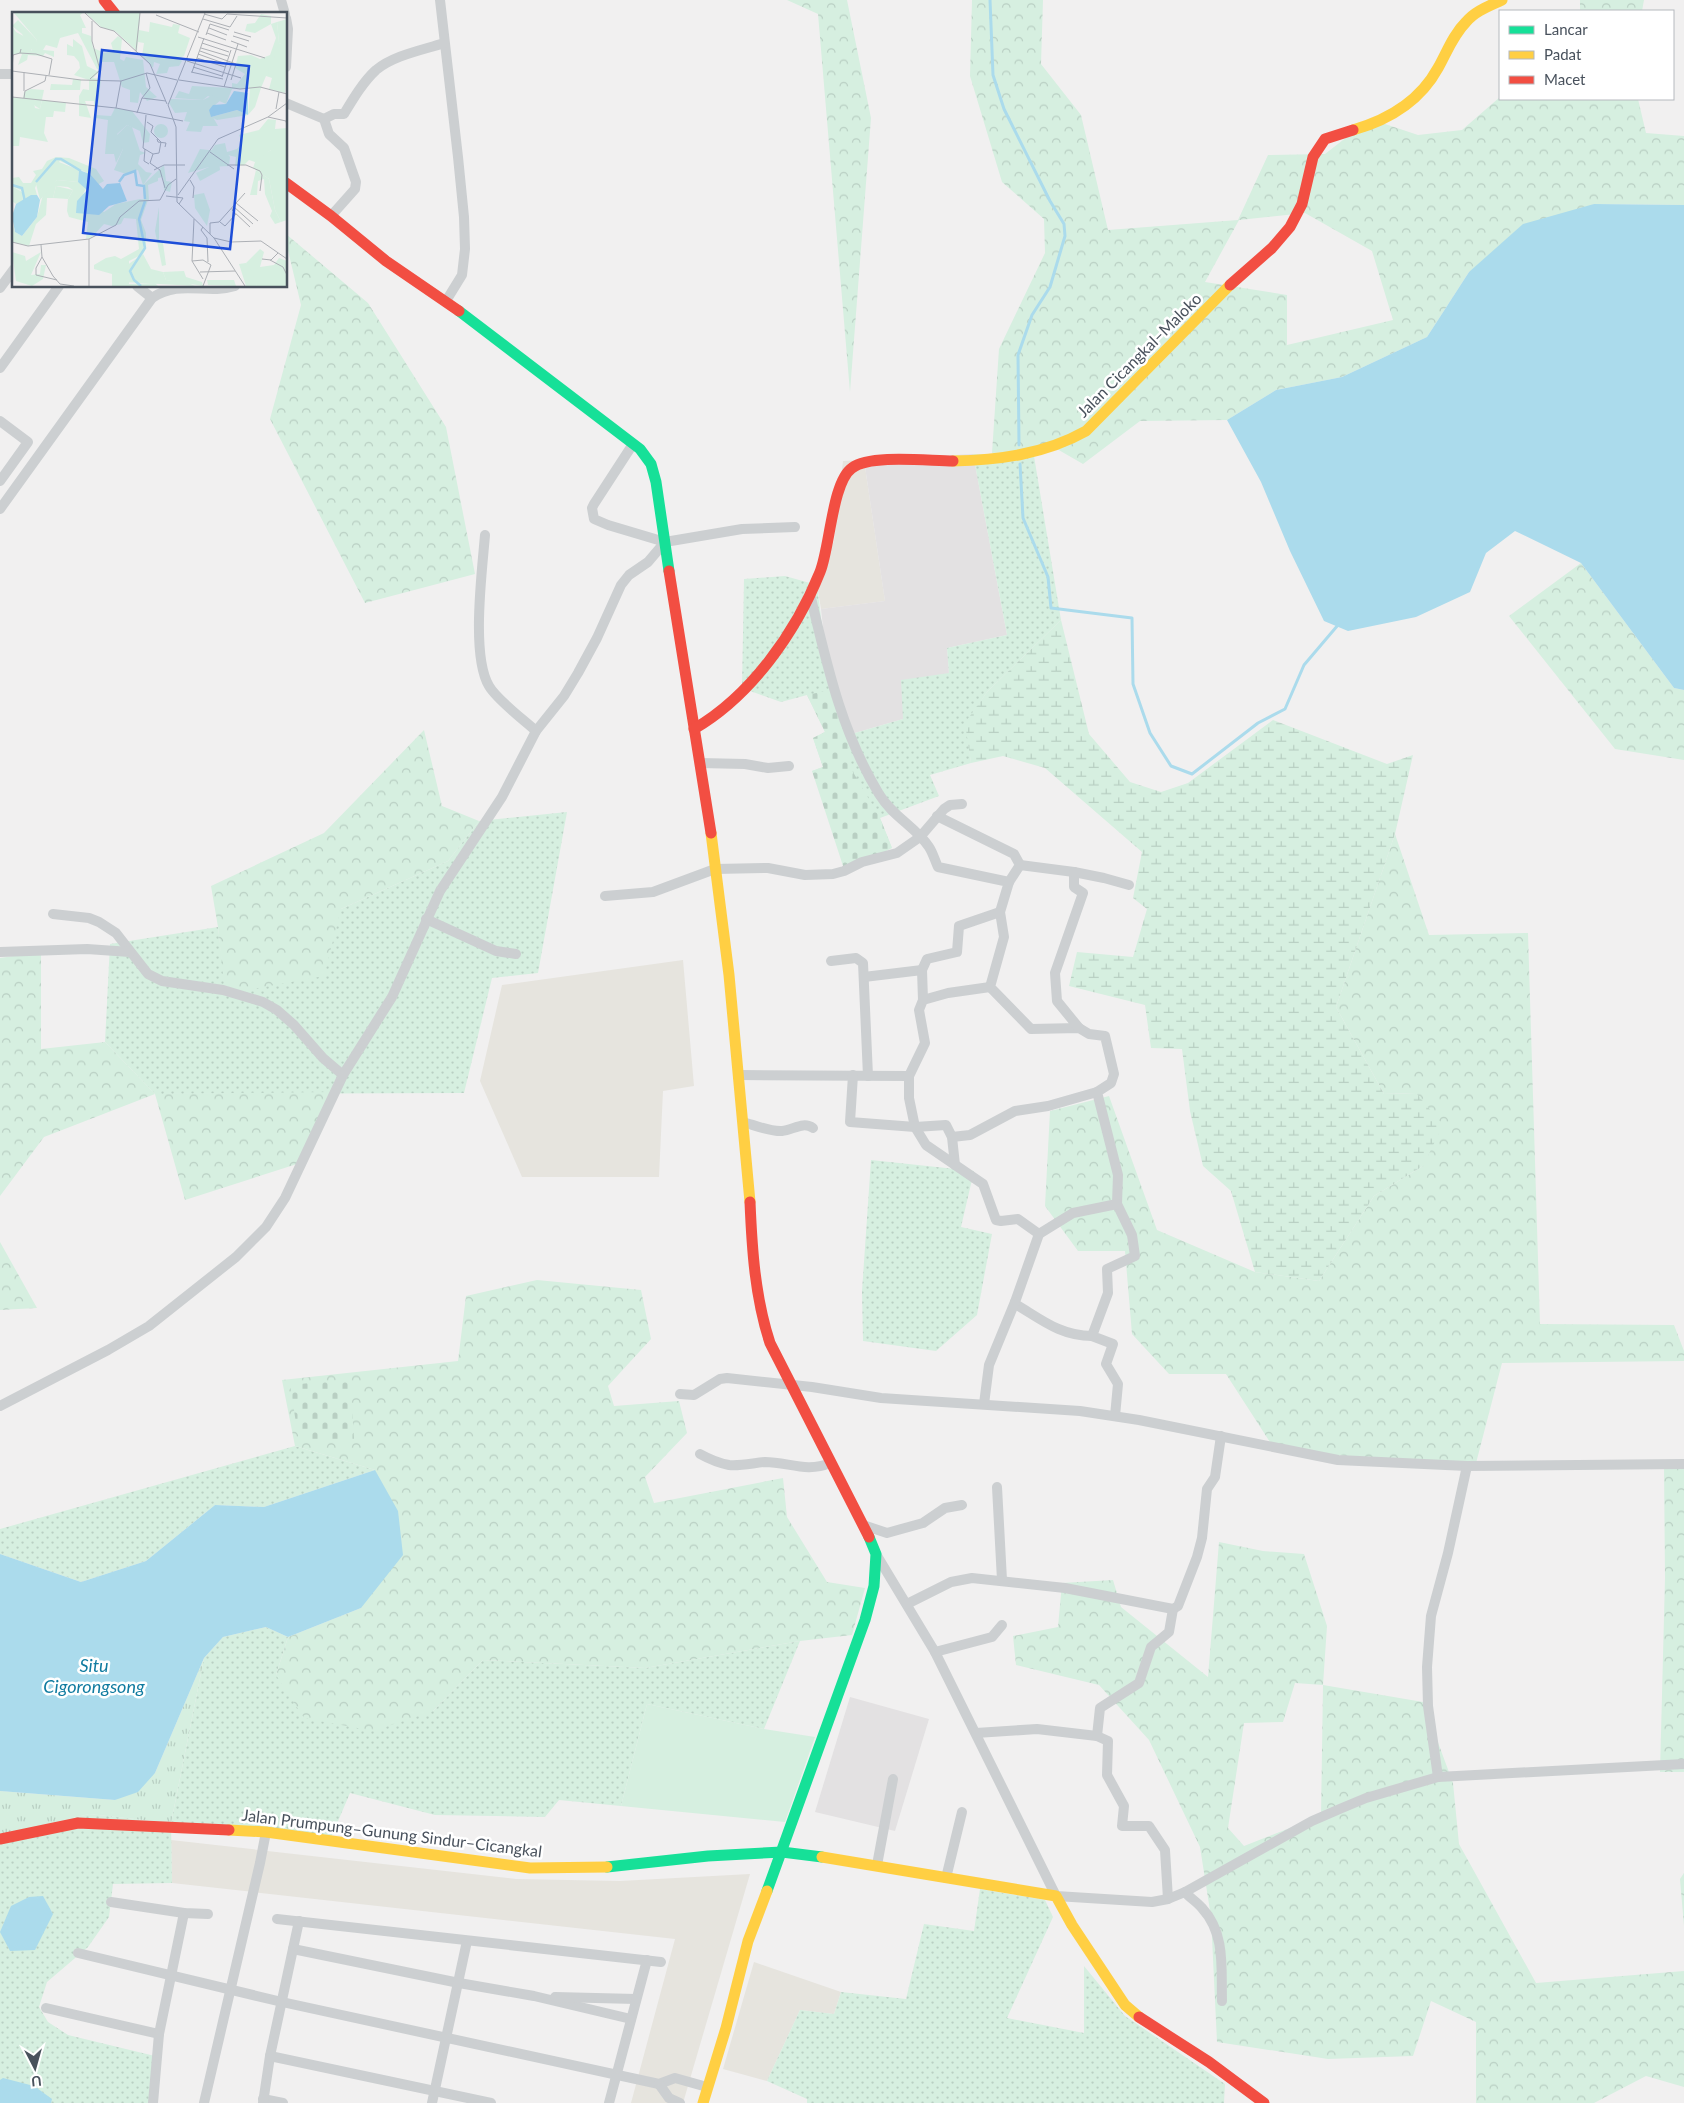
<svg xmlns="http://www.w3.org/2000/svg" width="1684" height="2103" font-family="Lato,sans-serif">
<defs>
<pattern id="grass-dots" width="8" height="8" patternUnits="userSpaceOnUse" patternTransform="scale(1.25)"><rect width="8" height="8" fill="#d6efe0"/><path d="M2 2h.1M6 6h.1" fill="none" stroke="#b9cfc3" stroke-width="1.8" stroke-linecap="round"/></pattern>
<pattern id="forest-crowns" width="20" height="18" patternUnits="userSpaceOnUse" patternTransform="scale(1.25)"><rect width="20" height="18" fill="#d6efe0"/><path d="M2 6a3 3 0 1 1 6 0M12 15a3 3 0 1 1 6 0" fill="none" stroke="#b9cfc3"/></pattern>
<pattern id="wetland-marsh" width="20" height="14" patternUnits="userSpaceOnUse" patternTransform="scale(1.25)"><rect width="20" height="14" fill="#d6efe0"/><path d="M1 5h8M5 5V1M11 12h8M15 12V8" fill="none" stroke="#b9cfc3"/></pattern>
<pattern id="cemetery-stones" width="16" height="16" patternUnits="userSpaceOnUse" patternTransform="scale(1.25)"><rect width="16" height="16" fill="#d6efe0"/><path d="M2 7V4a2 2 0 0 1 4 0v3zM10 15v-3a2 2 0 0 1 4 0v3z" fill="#b9cfc3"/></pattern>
<pattern id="park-tufts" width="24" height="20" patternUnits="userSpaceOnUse" patternTransform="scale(1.25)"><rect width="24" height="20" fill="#d6efe0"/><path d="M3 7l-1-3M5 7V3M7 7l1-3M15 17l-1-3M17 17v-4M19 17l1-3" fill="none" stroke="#b9cfc3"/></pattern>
</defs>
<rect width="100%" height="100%" fill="#f1f0f0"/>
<!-- commercial -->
<g fill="#e6e4de">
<path d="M864,460L885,601L821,609L817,585L834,541L843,461Z"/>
<path d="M683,960L694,1086L663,1091L659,1177H522L480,1081L502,985Z"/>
<path d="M171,1840L516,1879L620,1881L750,1874L683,2103H631L675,1939L172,1883Z"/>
<path d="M754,1962L841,1992L834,2014L800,2010L767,2081L723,2069Z"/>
</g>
<!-- education -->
<g fill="#e3e1e2">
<path d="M973,454L1007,635L947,648L949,673L903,719L848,735L830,690L821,609L885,601L864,460Z"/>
<path d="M850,1697L929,1719L895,1831L815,1812Z"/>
</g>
<!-- grass -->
<g fill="url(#grass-dots)">
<path d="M973,454L1034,456L1061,620L987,692L966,723L971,763L930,775L939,796L880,818L892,848L812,771L823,767L813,738L825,732L807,695L781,702L742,688L744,579L785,576L817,585L830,690L848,735L903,719L901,680L949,673L947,648L1007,635Z"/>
<path d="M567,812L538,973L492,978L464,1093L155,1094L105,1042L110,944L218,927L226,993L341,909L448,861L479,821Z"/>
<path d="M871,1160L974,1171L961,1227L992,1234L977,1315L936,1351L863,1341L862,1291Z"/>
<path d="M295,1446L375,1470L264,1507L215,1505L146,1561L81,1582L0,1554V1529Z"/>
<path d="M266,1627L288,1637L276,1675L433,1711L483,1660L645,1668L800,1641L764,1729L647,1704L621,1806L559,1800L545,1817L435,1815L350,1793L330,1840L171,1823L172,1883L113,1884L109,1917L88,1947L47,1982L39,2007L48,2022L68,2035L159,2057L151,2103H0V1836L89,1814L171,1823L204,1658L223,1637Z"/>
<path d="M980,1889L1045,1900L1053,1917L1007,2018L1084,2033V1966L1125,2016L1225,2084L1224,2103H807V2099L767,2081L800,2010L834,2014L841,1992L906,1999L924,1924L974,1931Z"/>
</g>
<!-- forest -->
<g fill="url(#forest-crowns)" fill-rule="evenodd">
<path d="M787,0H847L871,118L850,392L818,14Z"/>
<path d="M972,0H1043L1041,64L1081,115L1108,230L1238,220L1268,155L1325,154L1370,119L1418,135L1462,130L1500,97V99H1638L1646,133L1684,136V205L1594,204L1469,272L1427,337L1342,377L1276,390L1227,420L1140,421L1083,464L1057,449L992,453L999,349L1045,253L1044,219L1002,182L970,76ZM1305,213L1372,251L1393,320L1287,345V295L1205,282L1239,220Z"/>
<path d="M1580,0H1644L1642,11H1580Z"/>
<path d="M286,234L368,303L446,427L475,574L365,603L270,419L301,305L286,242Z"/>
<path d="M1581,563L1674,688L1684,690V760L1615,749L1509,616Z"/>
<path d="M424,730L442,806L479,821L448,861L341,909L324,976L225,994L218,927L211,886L324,833Z"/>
<path d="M1395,834L1429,935L1528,933L1540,1324L1674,1325L1684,1351V1361L1502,1363L1475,1467L1275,1450L1226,1374H1169L1132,1334L1125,1251H1078L1045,1206L1050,1111L1109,1096L1157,1230L1255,1272L1319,1281L1374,1196L1423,1166L1416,1093L1384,1094L1336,1007Z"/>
<path d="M41,952V1049L105,1042L155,1094L332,1092L297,1164L185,1200L155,1094L44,1137L0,1196V958Z"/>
<path d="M0,1242L37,1308L0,1310Z"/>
<path d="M537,1280L641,1290L651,1339L608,1386L614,1406L679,1401L687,1433L645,1477L654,1503L783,1478L787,1517L827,1582L865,1588L852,1635L800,1641L645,1668L483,1660L433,1711L373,1731L304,1718L276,1675L288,1637L361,1608L375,1470L295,1446L282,1380L458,1361L466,1296Z"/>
<path d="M1664,1466H1684V1772H1660L1665,1578Z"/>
<path d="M1219,1542L1263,1551L1304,1554L1327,1626L1323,1685L1423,1702L1453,1783L1459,1844L1536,1983L1684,1971V2087L1646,2076L1594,2103H1476V2022L1431,2001L1413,2056L1328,2059L1217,2042L1211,1917L1200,1847L1149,1740L1099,1685L1016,1665L1013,1636L1058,1627L1062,1583L1113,1580L1121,1607L1208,1677ZM1295,1683L1323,1685L1321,1816L1244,1846L1228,1828L1244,1723L1283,1722Z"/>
<path d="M1684,1873V1926L1680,1879Z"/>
</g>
<!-- wetland -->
<path fill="url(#wetland-marsh)" d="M1061,620L1089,734L1130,782L1161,792L1188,783L1273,720L1387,764L1413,755L1395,834L1336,1007L1384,1094L1416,1093L1443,1125L1423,1166L1374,1196L1319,1281L1255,1272L1231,1191L1203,1166L1190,1111L1182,1049L1151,1048L1145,1005L1069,986L1077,952L1133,957L1147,909L1133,898L1142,852L1045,768L1003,756L971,763L965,723L987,692Z"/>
<!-- cemetery -->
<g fill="url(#cemetery-stones)">
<path d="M830,690L848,735L850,767L880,818L892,848L845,872L812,771L823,767L813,738L825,732L807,695Z"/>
<path d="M350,1379L354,1439L299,1442L290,1385Z"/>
</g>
<!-- park -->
<path fill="url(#park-tufts)" d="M204,1658L171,1823L89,1814L0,1836V1791L115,1800L155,1773Z"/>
<!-- garden -->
<path fill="#d6efe0" d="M647,1704L764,1729L815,1737L785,1822L621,1806Z"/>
<!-- water -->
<g fill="#abdbec">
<path d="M1594,204L1684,205V690L1674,688L1581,563L1515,531L1486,553L1470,592L1416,617L1348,631L1324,621L1290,551L1261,482L1227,420L1276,390L1342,377L1427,337L1469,272L1523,224Z"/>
<path d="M375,1470L398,1511L403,1555L361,1608L288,1637L266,1627L223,1637L204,1658L155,1773L138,1792L115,1800L0,1791V1554L81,1582L146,1561L215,1505L264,1507Z"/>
<path d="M43,1896L53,1914L35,1950L10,1951L0,1932L11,1906L29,1897Z"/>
<path d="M3,2078L34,2086L52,2099L51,2103H0V2080Z"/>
</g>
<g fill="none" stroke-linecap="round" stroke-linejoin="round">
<!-- stream -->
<g stroke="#abdbec" stroke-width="3">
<path d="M990,0L993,75L1004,109L1050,201L1064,224L1065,236L1050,287L1032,315L1018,355L1019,445"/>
<path d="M1020,464L1023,518L1048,577L1051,608L1132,618L1133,684L1150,733L1171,766L1192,774L1258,723L1285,709L1304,665L1338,625"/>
</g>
<!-- street -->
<g stroke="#cccfd1" stroke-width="10">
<path d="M281,0L285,14"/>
<path d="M440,0L458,157L464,217L465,249L462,275L446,301"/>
<path d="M286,18L288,29L286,67"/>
<path d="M0,74H14"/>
<path d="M286,103L324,119L329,134L344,148L356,182L355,189L331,216"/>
<path d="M324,119L334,114H344C353,99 363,82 376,70C394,55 423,50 444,43"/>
<path d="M137,286L152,298"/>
<path d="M0,288L14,269"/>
<path d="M0,368L59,286"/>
<path d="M0,421L28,442L0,481"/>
<path d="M633,444L594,504L592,508L594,519L608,525L665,542L742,529L795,527"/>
<path d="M0,509L152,298C180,279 206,295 235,286"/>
<path d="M485,535C482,572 471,656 489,686C497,700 524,720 536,731"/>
<path d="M810,594C827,665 841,731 879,794C893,817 916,827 929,847C933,853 935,861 938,867L1009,882L1000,912L1004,937L990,987L1031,1029L1079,1028L1089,1034L1105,1036L1114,1074L1111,1083L1097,1092L1118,1175L1117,1204L1132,1235L1135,1256L1107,1269L1108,1293L1092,1336L1113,1344L1106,1364L1118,1384L1115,1416"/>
<path d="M700,763L745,764L768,768L789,766"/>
<path d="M937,816L1014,854L1020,865L1009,882"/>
<path d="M1020,865L1074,872V887L1083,893L1055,973L1057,1001L1079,1028"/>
<path d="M1074,872L1104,878L1129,885"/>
<path d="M605,896L653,892L715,869L768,868L805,875L833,874L844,871L862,862L897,853L920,837L944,809L950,805L962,804"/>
<path d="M53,914L89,918L99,922L116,933L148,974L162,981L223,990L263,1002L277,1010L294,1025L323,1058L343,1075"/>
<path d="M426,919L496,951L516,954"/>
<path d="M0,952L87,949L130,952"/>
<path d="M831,961L856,958L863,963L868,1076"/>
<path d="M864,977L922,970"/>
<path d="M990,987L948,993L923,1000L919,1010L925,1043L909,1076V1098L915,1127L926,1145L983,1184L996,1220L1001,1221L1018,1219L1039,1234L1015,1302L1017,1305C1042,1320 1061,1336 1092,1336"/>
<path d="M923,1000L922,970L927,959L957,952L959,926L1000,912"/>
<path d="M740,1075L909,1076"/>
<path d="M853,1075L850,1122L915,1127L946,1125L952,1137L955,1165"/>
<path d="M743,1122C754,1125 771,1132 782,1131C793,1130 803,1121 813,1128"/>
<path d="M952,1137L970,1135L1015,1111L1048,1106L1097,1092"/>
<path d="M1039,1234L1073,1213L1117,1204"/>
<path d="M680,1394L694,1395L720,1379L727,1378L812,1387L881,1398L1080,1411L1139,1420L1338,1460L1467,1466L1684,1464"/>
<path d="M984,1404L989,1365L1015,1302"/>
<path d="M0,1406L108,1350L149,1326L236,1257L266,1227L285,1198L343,1075L392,997L440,891L502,797L536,731L564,696L578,673L597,638L621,585L629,575L648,562L665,542"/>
<path d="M700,1454C709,1459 718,1463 729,1465C741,1466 753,1463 765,1462C788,1462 807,1473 830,1463"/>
<path d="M997,1487L1002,1580"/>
<path d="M863,1525L887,1533L923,1523L945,1508L962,1505"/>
<path d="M876,1554L935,1652L1056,1896L1152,1902L1168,1899L1185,1892L1312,1821L1342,1808L1366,1798L1438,1777L1684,1764"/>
<path d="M907,1604L951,1582L972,1578L1065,1588L1173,1609L1178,1606L1197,1557L1202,1538L1207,1489L1215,1477L1221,1436"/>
<path d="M935,1652L992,1637L1002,1625"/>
<path d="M976,1733L1037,1729L1097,1736"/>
<path d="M1438,1777L1428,1706L1427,1667L1431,1616L1448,1553L1467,1466"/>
<path d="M877,1865L893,1779"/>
<path d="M946,1878L962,1812"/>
<path d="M1185,1892C1190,1898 1197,1902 1202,1908C1226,1934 1221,1969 1222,2001"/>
<path d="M1168,1899L1165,1850L1149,1826H1122L1124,1806L1107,1775L1108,1741L1097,1736L1100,1708L1139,1683L1151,1647L1169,1632L1173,1609"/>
<path d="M111,1902L184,1913L208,1914"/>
<path d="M277,1919L661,1962"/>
<path d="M293,1949L459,1983L534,1996L631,2019"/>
<path d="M78,1953L282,2002L659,2084L675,2078L707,2087"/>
<path d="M555,1997L636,1999"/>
<path d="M46,2008L159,2034"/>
<path d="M270,2056L491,2103"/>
<path d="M659,2084L669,2098L680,2103"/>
<path d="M263,2099L283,2103"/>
<path d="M153,2103L159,2034L184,1913"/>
<path d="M204,2103L260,1863L266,1832"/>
<path d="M263,2103L270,2056L299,1921"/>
<path d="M432,2103L467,1941"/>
<path d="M609,2103L647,1960"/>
</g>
<!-- fast -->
<g stroke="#16e098" stroke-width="11">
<path d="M459,311L640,449L651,464L656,482L669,571"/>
<path d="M607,1867L708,1856L782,1852L822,1857"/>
<path d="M767,1891L865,1620L874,1586L876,1554L869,1537"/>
</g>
<!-- slow -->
<g stroke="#ffcf43" stroke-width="11">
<path d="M1353,130C1388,120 1420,101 1438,68C1447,52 1453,35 1466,22C1475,11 1489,6 1502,0"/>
<path d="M953,461C1000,460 1045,454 1086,431L1230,285"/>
<path d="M711,833L729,975L750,1202"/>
<path d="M229,1830L266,1832L530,1868L607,1867"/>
<path d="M822,1857L1056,1896L1072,1925L1125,2005L1139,2017"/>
<path d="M703,2103L726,2028L748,1941L767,1891"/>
</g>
<!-- jam -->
<g stroke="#f24e42" stroke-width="11">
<path d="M104,0L115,14"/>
<path d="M286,183L331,216L386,261L459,311"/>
<path d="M1230,285L1272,248L1290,227L1302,204L1313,157L1325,139L1353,130"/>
<path d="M669,571L711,833"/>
<path d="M694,729C751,696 796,632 820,572C830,548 832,482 852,468C871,454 928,461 953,461"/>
<path d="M750,1202C752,1250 755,1297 770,1343L869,1537"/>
<path d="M0,1839L78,1823L229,1830"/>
<path d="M1139,2017L1209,2062L1264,2103"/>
</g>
</g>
<g text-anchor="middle" stroke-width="5" stroke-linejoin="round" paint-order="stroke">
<!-- street labels -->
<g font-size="16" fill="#48515c" stroke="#fff">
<text transform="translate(1139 355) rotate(-45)" y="6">Jalan Cicangkal–Maloko</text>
<text transform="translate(392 1833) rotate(7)" y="6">Jalan Prumpung–Gunung Sindur–Cicangkal</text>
</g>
<!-- water labels -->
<g font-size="18" font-style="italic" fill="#107ba0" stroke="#fff">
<text x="94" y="1672">Situ<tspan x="94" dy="21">Cigorongsong</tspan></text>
</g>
</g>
<!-- overview -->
<g transform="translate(12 12)">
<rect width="275" height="275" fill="#f1f0f0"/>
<path d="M74,1H128L127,18L137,20L138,10L160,15L161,12L168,13L166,21L178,26L172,44L167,46L170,49L167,54L157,55L155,61L144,62L148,52L142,50L141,56L130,44L132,31L126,30L125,39L103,19L89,15ZM6,8L25,28L21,40L10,22L0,14ZM265,10L267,31L275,34L273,81L257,77L260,66L254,64L249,76L220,77L214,92L196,84L191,88L163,86L167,79L177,82L180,74L220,76V71L225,72L233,62L223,56L226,44L239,43L248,47L258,43L264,26L259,12ZM19,77L32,78L28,97L11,86L12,80ZM225,98L236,103L205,108L199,105ZM142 119a7 7 0 1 1 14 0a7 7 0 1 1-14 0ZM188,137L214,140L218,145L217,154L197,155L176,161ZM259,138H275V208L269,210L263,198L257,167L241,156L244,147ZM152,153L154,169L160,170L158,180L152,178L151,165L146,166V169L136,173L137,188H132L131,173ZM44,174L61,178L56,187L41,186ZM248,237L252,240L248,255L262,253V274H245L236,256L234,251Z" fill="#d6efe0"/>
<path d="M2,1H71L68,3L74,16H70V21L79,24L81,36L93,41L101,38L99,31L106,24L110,27L108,47L112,49L114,45L131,48L134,75L145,85L135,89L128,80L126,91L118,90V78L110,75L102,50H89V58L85,57L66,21L48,26L45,36L34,33L31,38L42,39V45L33,41L31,44L16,43L15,48L6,53L10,42H0V14L4,20L19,28V39L25,28ZM61,27L70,34L75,54L87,60L81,66L89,67L86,94L82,93V89H73L79,106L67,104V84L71,77L77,78V68L62,63L68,56L67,50L62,44L55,43V32L61,35ZM61,67L69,68L68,78H38L39,72L60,73ZM238,76H249L243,95L236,103ZM201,83L209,88L197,98L206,114H191L189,120L174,119L178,110L172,109L175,100L163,101L157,91L159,87L191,88ZM0,85L21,87L23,96L28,97L30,88L54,91L53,100L42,99L41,105H34L32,121L36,130L8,125L7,134H0ZM103,96L120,99L138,122L137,130L131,131L128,119L115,113L105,122L111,137L104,151L102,142H93L96,108L84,106L83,103L99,104ZM256,107L264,108L263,117L275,116V138H259L243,150L237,148L232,153L223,154L224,145L199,139L203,133L213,131L215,140L225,137L230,131L227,123L247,118ZM44,145L57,146L84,157L92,169L85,173L78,162L48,149L27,166L23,176L25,183L11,189L10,179L0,174V166L7,165L11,171H19L24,163L21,159L30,157L35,149ZM207,148L208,158L188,169L184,161L197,155L199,149ZM244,158L257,167L263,198L269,210L263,212L258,204L260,199L253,182L252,167L246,169L245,183H238ZM45,168L66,170L75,175L71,182L92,200L104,192L128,187L136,188L129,208L134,221V236L131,242L117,249V272L143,271L146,274H100V262L82,257V253L94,246L103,244L109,247L127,237L124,207L112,206L109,212L100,214L92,212L80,225L74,227L76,210L57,205L55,199L56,187L61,178L56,175L44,174L41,186H35L34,203L24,212L17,234L0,230V210L3,220L10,224L25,205L32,179ZM192,181L198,198L195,214L183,196L182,183ZM147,195V228L151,231L154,253L150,254L143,219ZM0,240L13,244L14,249L29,240L19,263L28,262L29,253H34L31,267L20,274L4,269ZM267,246L275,249V274H262V253ZM234,251L239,258L245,274H234L227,252ZM172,259L174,265L190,270L191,274L154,268L151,260ZM195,268H222L224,274L196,273Z" fill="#d6efe0"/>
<path d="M249,2L259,4V12L243,21L233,19L235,12L243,11ZM275,7V35L267,31L265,10ZM268,34L275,40V56L271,58L267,69L257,63L256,56L262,54L263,36ZM115,113L120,115L128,139L134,141L128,143L126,152L134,160L140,161L131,173L126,158L114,162L102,158L111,137L102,126ZM42,148L67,158L66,170L45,168L28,188L24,172ZM0,174L10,180L11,189L4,192L0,189ZM131,242L139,257L151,260L154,268L174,270L183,274L111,270V256Z" fill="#d6efe0"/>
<path d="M222,79L236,81V103L225,98L199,105L197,98L201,93L214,92ZM67,158L78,162L91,177L95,172L108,171L115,189L97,194L87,203L64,201L65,189L75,178L66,170ZM19,183H25L28,188L25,205L10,224L3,220L0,204L4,192Z" fill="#abdbec"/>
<path fill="none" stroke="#abdbec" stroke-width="2.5" d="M24,170L44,147H49L69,159M107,170L112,163L123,159L125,173L132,174L133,187M0,173L10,176L13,190M129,274L122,268L118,259L133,236L127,207L133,189"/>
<path fill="none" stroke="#adb0b5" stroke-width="1" d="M73,1L88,15L102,19L138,52L155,92M193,1L156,93L164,115L165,190L202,226L233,274M192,2L210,7L215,2L275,6M144,3L187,20M191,7L218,15L225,4M197,16L215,23M222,20L239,25M195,21L214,28M194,23L198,12L217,18M221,24L237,29M186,25L253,46M219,29L235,35M190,31L217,40M189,36L216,44M124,39L128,1M188,39L224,52L219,68M8,41L24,42L40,47L37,63M186,42L214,52M185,46L213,55M175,49L229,66M181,55L210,64M0,59L69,68L109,69L135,61L165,68M0,59L1,43L8,41L9,37M179,60L211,67M180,60L192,26M210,65L219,38M78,67L88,58L80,29V9M167,68L228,77L248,75L275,82M212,75L226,32M12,79V60M0,85L104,96L171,109M12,86L13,79L33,69L34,64M130,86L138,76L134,61M104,96L109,69M264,97L267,80M125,101L130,86L154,89M134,103L131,136L141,142L138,151L148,158L153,176M256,105L274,109L275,114M135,110L141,114L139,120L149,130L147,141L141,142M145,127L146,130L154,131L153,135M133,137L132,149L137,152M198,140L222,157M215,153H234L248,159L250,163L248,179M142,158L152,153H173M178,168L182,175L181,186M166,183L206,127L256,105L275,91M154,184L171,186L167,192M224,191L246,209M182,207L180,249L191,267M208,210L213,214L224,202M191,215L189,218L195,226L196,250M238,215L220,198L222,195L241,212M198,222V211L207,210L233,181M202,226L219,230L249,229L275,247M0,230L16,234L77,227M29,233L30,245L41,264L48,272L62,274M30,245L24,256V263L45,268M250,247L259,248L266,241M258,248L271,255L275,263M180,249L191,248L199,253L191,274M188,260L223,259M77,274V227L104,213L108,205L127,189L148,188L156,173L164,167"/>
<path fill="#1d4ed8" fill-opacity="0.15" stroke="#1d4ed8" stroke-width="2.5" d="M90,38L237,54L218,237L71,221Z"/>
<rect width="275" height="275" fill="none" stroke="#48515c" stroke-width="2.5"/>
</g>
<!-- legend -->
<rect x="1499" y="10" width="175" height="90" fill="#ffffff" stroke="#b6b9be"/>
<rect x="1509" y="26" width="25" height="8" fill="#16e098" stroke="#b6b9be"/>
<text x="1544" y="35" font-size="15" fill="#48515c">Lancar</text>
<rect x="1509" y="51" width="25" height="8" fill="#ffcf43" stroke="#b6b9be"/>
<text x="1544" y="60" font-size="15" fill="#48515c">Padat</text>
<rect x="1509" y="76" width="25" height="8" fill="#f24e42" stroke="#b6b9be"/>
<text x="1544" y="85" font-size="15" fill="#48515c">Macet</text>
<!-- north arrow -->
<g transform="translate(35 2068) rotate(174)" stroke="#ffffff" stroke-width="4" paint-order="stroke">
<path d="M0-4L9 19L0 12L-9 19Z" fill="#48515c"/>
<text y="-8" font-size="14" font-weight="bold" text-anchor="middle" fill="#48515c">U</text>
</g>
</svg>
